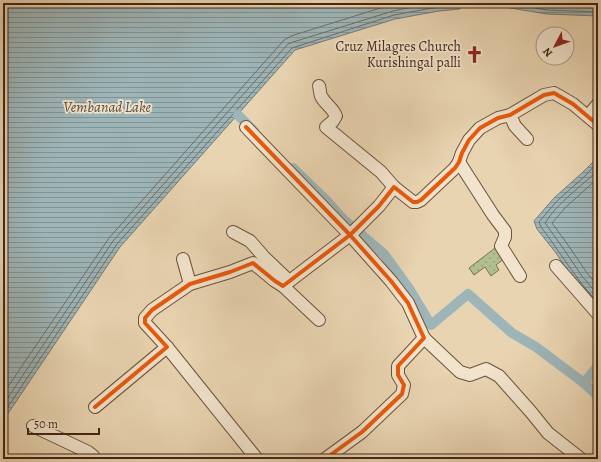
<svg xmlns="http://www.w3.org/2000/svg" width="601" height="462" font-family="Alegreya,serif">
<defs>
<pattern id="green-dots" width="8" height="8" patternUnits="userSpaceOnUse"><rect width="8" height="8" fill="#b1be8f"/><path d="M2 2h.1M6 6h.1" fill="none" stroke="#99a37a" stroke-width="1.8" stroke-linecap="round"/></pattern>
<pattern id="water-rules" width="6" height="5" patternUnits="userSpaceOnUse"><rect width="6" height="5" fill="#9db5b8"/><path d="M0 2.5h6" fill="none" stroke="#829394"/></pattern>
</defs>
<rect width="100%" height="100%" fill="#e9d4b1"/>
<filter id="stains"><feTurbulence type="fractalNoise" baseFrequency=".005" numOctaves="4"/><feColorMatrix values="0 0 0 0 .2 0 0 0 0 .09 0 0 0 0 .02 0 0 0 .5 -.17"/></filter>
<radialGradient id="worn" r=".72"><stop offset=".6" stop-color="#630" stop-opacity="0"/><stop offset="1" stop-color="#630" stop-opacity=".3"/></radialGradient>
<!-- green -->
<path fill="url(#green-dots)" stroke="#7a7252" d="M499,245L505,258L496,265L499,270L491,276L485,267L474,275L469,268Z"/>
<!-- water -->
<g fill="url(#water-rules)" stroke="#797c77">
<path d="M3,3H462L460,9L439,11L395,19L295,50L120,247L3,421Z"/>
<path d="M495,3H598V16L547,14L504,7Z"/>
<path d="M598,157V308L575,282L556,253L537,229L534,221L554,198L582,173Z"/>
</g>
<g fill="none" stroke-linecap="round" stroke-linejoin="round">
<!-- shore -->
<g stroke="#706e66" stroke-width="1">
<path d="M505,3L547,10L598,12"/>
<path d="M534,3L548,5L598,7"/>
<path d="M598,162L585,176L557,201L539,222L541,227C560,252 576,279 598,303"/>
<path d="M598,170C581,187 558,202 545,223L563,248L582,276L598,295"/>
<path d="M598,178L565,208L552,223L568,245L587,273L598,286"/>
<path d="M3,394L109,238L284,40L291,36L390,5L400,3"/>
<path d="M3,405L113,241L288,44L293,42L393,11L430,3"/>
<path d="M3,414L117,244L292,48L394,15L438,7L456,5L458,3"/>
</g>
<!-- canal -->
<g stroke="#9db5b8" stroke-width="10">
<path d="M238,115L254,131"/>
<path d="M293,168L326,200L343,219L384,254L410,290L431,325L468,294L512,333L536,347L584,383L598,396"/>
<path d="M584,383L598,366"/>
</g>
<defs>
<g id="minor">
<path d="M319,86C320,89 320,94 321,96C325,104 332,107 336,116L333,121L326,127L381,172L394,187"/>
<path d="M510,115L515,126L527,139"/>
<path d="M588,116L598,104"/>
<path d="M459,162L493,215L505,231V237L501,246L520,276"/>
<path d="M233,232L250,241L264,257L289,281"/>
<path d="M183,259L190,284"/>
<path d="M556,266L598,314"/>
<path d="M283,286L319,320"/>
<path d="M424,338L460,372L470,375L486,369L499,376L531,412L548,433L581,459"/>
<path d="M167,347L257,459"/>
<path d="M95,407L167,347L145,323V318L152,310L190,284L230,272L253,263L275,281L283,286L350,235L246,127"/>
<path d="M33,426L88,452L93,456L94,459"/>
<path d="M325,459L362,432L402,394L404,385L398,375V366L424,338L408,303L391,281L350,235L379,206L394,187L413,202H417L421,200L455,168L459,162L462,153L469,140L480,128L498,118L510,115L544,95L554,93L573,104L598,125"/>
</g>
</defs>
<!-- minor casing -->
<use href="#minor" stroke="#6c523c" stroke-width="14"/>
<!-- minor -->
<use href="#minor" stroke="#f1e3cc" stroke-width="12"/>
<defs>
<g id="cycleway">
<path d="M95,407L167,347L145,323V318L152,310L190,284L230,272L253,263L275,281L283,286L350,235L246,127"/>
<path d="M325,459L362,432L402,394L404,385L398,375V366L424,338L408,303L391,281L350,235L379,206L394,187L413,202H417L421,200L455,168L459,162L462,153L469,140L480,128L498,118L510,115L544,95L554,93L573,104L598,125"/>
</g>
</defs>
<!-- cycleway casing -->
<use href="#cycleway" stroke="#f1e3cc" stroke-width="6"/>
<!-- cycleway -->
<use href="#cycleway" stroke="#e8590c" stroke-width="4"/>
</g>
<!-- icons -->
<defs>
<symbol id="church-bare" viewBox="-9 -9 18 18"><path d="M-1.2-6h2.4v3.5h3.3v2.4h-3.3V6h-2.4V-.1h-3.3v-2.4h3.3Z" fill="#8f2418" stroke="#f1e3cc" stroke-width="2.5" paint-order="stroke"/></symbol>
</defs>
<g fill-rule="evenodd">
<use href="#church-bare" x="462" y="42" width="25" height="25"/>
</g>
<g text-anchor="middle" stroke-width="3.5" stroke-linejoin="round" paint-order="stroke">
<!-- poi labels -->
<g font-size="14" fill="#432615" stroke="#f1e3cc" text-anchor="end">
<text x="461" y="51">Cruz Milagres Church<tspan x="461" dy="16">Kurishingal palli</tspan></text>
</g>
<!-- water labels -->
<g font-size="15" font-style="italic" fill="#5a4a3e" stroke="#f1e3cc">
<text x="107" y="112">Vembanad Lake</text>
</g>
</g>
<!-- margin -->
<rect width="601" height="462" fill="none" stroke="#e9d4b1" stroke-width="16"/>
<rect x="4" y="4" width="593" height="454" fill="none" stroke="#432615" stroke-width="2"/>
<rect x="8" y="8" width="585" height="446" fill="none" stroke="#432615"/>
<!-- north arrow -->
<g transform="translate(555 46) rotate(229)"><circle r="19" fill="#f1e3cc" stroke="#ab9783"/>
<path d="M0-3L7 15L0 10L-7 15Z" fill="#8f2418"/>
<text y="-6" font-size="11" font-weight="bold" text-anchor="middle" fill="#432615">N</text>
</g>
<!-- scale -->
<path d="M28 428v6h71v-6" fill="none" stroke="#432615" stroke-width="2"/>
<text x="34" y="428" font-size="12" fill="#432615" stroke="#f1e3cc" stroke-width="3" paint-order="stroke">50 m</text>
<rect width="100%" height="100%" filter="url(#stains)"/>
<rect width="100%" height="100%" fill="url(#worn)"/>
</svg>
